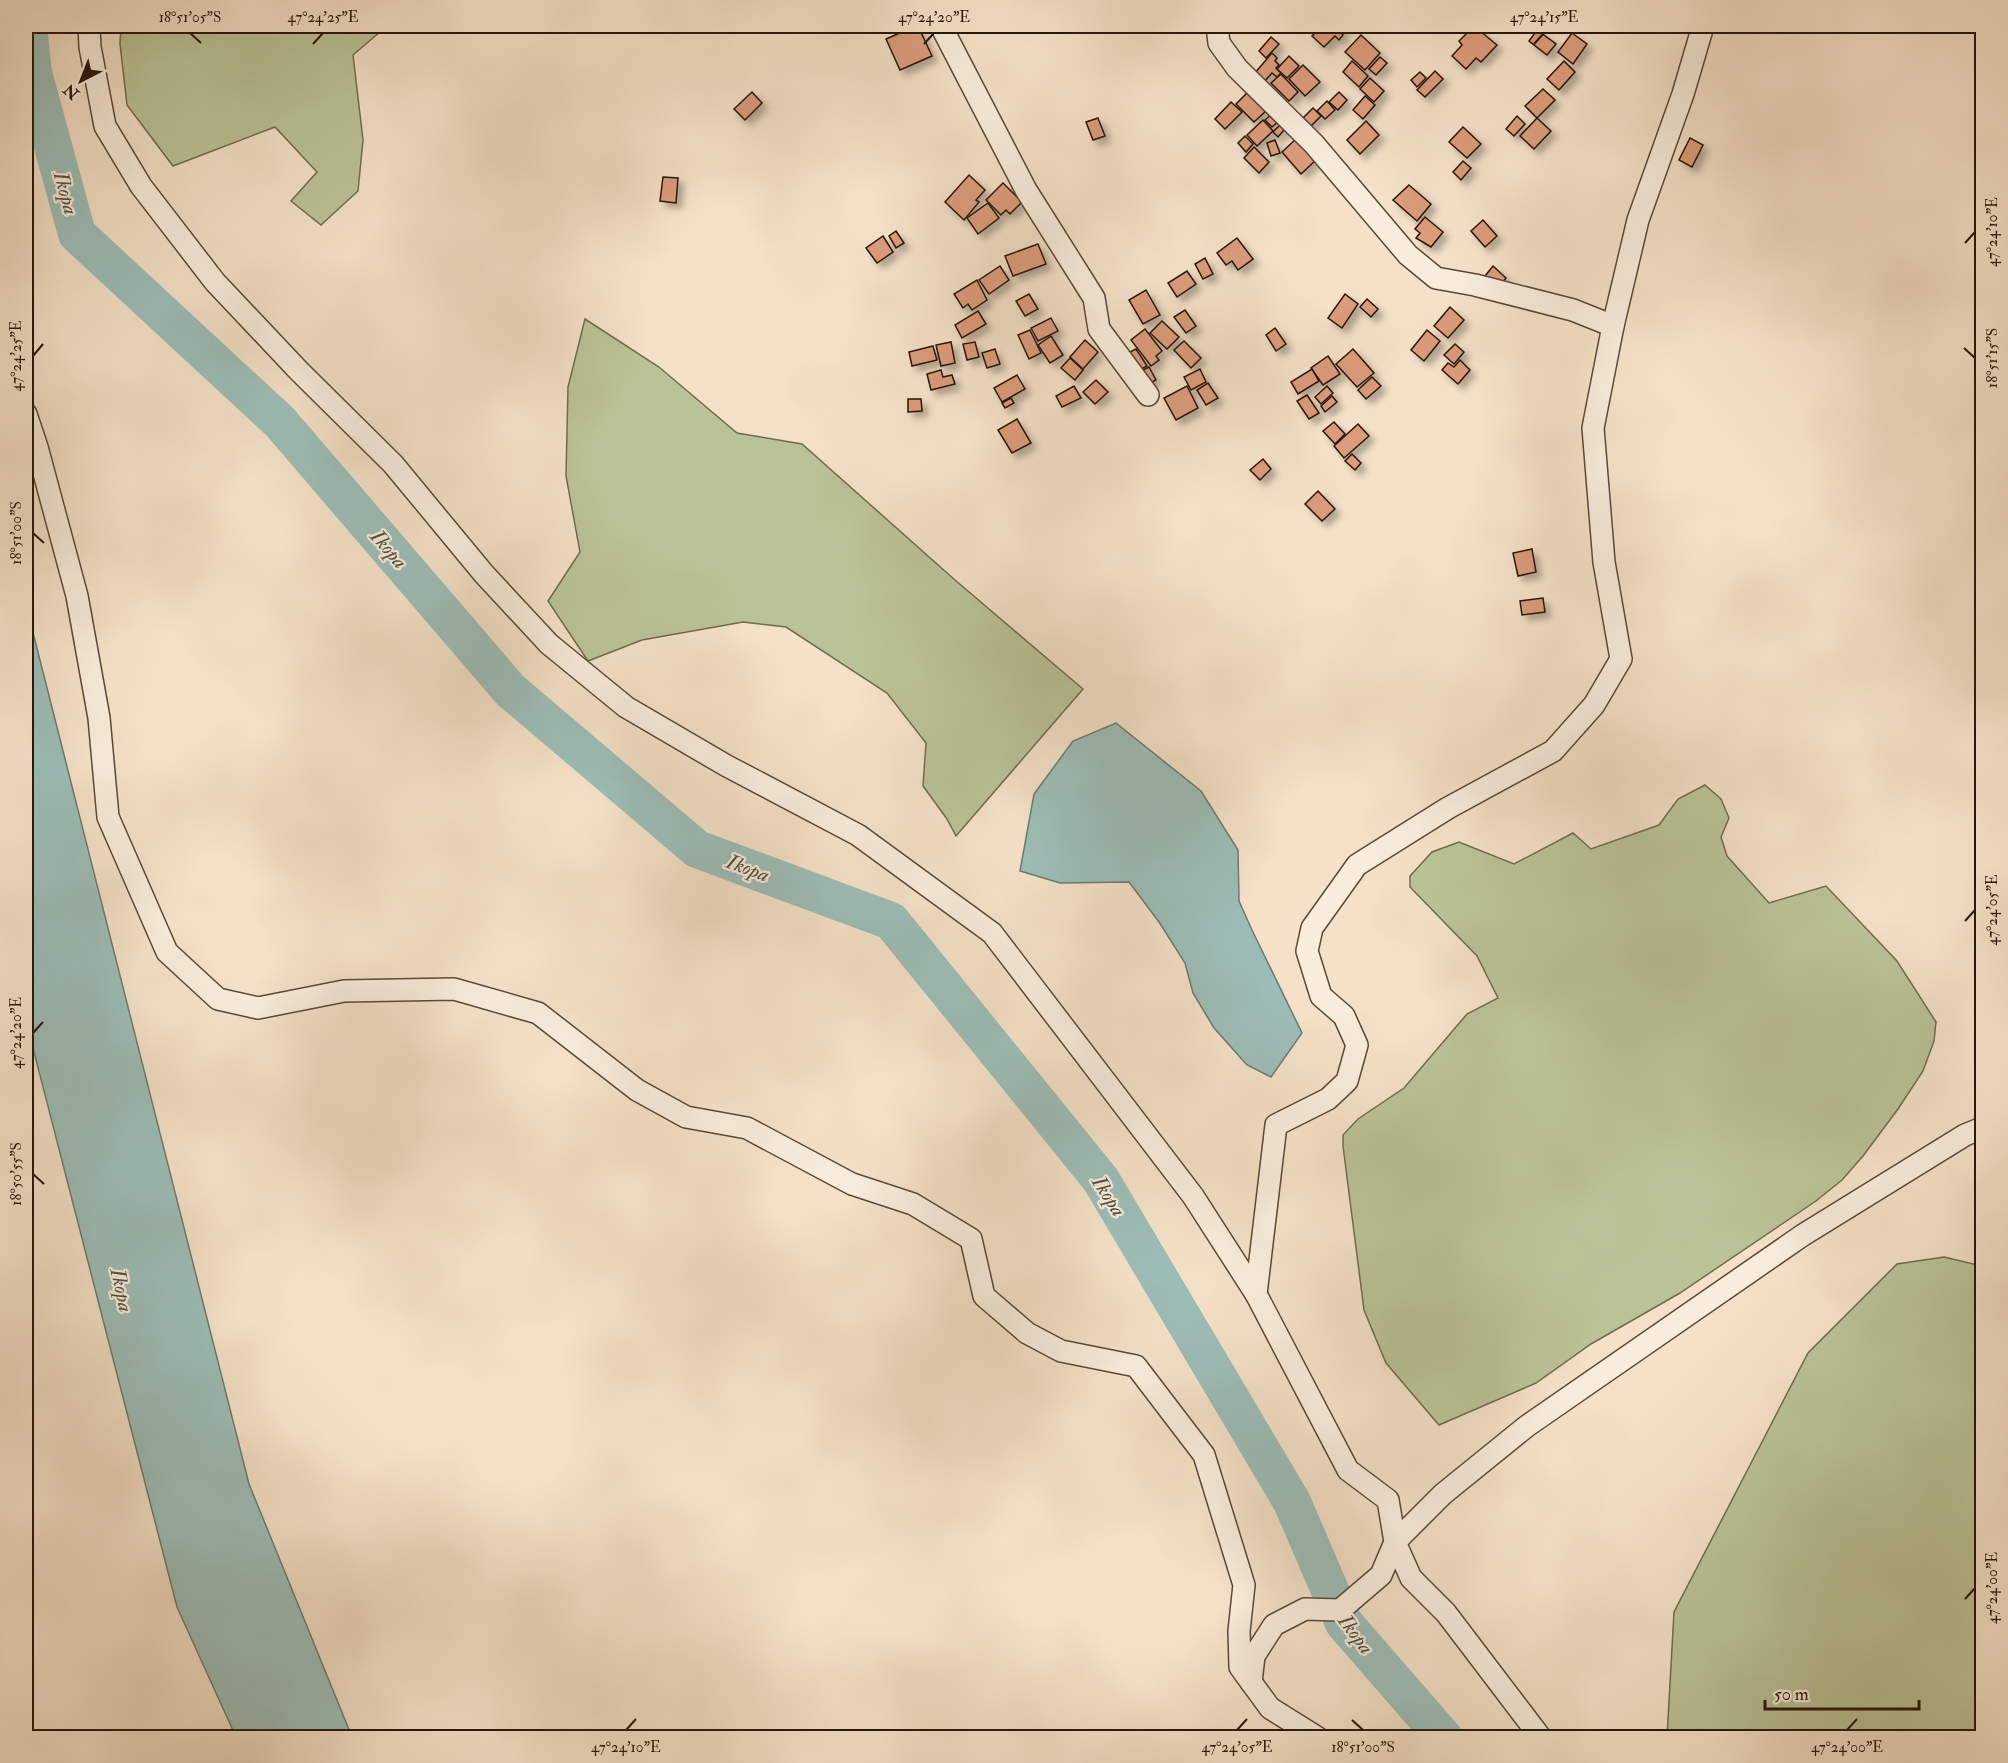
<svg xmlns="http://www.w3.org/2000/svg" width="2008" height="1763" font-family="'IM FELL Double Pica',serif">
<defs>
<filter id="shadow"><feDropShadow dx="5.5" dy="5.5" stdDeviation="3" flood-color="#0004"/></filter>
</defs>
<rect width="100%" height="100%" fill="#f4e1c7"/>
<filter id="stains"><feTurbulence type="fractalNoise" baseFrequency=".00333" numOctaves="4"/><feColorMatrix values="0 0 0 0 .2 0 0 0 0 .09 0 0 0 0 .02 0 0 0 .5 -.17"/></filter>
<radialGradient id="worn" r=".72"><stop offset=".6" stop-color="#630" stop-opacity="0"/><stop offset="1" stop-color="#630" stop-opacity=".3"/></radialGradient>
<!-- green -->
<g fill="#bac397" stroke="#706c50" stroke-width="1.5">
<path d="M121,26H387L353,55L363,140L358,191L321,225L291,201L317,172L275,127L173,166L127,105L120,44Z"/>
<path d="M585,319L659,367L737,433L802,444L955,580L1083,689L956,836L947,819L923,786L926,743L887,693L786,627L743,622L642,640L588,661L548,601L580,552L566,476L568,387Z"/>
<path d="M1705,785L1721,799L1729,818L1721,837L1727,856L1769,903L1826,886L1897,961L1936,1022L1934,1041L1923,1071L1898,1109L1863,1156L1842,1180L1816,1201L1680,1293L1591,1344L1536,1383L1439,1425L1386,1363L1364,1310L1343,1146V1135L1358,1119L1404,1088L1467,1014L1498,998L1477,956L1410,887V876L1432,852L1459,842L1514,864L1573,833L1591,849L1659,825L1678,799Z"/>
<path d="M1944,1257L1982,1266V1737H1667L1674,1612L1808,1353L1897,1264Z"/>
</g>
<!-- water -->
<g fill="#9cbdb7" stroke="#6d7a71" stroke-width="1.5">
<path d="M26,605L249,1484L352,1737H236L177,1607L26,1021Z"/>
<path d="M1116,723L1201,791L1238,850L1239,901L1252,930L1302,1033L1271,1077L1247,1065L1214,1028L1193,993L1185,963L1159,922L1129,882L1060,883L1020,871L1034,794L1073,741Z"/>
</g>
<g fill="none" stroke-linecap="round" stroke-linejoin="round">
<!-- river -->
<path stroke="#9cbdb7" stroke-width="38" d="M28,26L33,73L77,234L280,422L510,690L697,849L891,921L1101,1180L1292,1502L1344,1623L1444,1738"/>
</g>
<!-- building -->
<g fill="#db9b7b" stroke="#271509" stroke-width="1.5" filter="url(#shadow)">
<path d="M916,26H918L932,56L900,70L886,39Z"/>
<path d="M1322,26H1345L1339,31L1343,35L1339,40L1335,36L1324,47L1312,36Z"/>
<path d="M1474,26L1497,45L1481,62L1476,58L1466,69L1452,56L1462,45L1459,41Z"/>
<path d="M1537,30L1556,44L1547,55L1529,41Z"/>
<path d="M1572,33L1587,44L1573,64L1558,52Z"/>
<path d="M1361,35L1380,53L1365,70L1345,52Z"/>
<path d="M1271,37L1279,44L1266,58L1259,51Z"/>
<path d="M1272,53L1277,58L1275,61L1279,65L1276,68L1281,73L1277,77L1272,73L1263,83L1254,74Z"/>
<path d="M1289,56L1299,66L1287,78L1277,69Z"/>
<path d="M1380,57L1387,63L1376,75L1369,69Z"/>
<path d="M1352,61L1368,76L1359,87L1343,72Z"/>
<path d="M1564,61L1575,72L1559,90L1547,79Z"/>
<path d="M1303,65L1320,82L1305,96L1289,79Z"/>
<path d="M1435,71L1443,79L1425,97L1417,90Z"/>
<path d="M1420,72L1426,78L1417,87L1411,80Z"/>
<path d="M1281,74L1298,92L1289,101L1271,83Z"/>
<path d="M1370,78L1384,91L1374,102L1360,89Z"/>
<path d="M1543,89L1555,100L1537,118L1525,106Z"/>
<path d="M1249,91L1267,110L1254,122L1236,104Z"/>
<path d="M752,92L762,103L745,120L734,109Z"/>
<path d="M1339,92L1347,100L1338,110L1329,102Z"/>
<path d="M1365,96L1375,105L1363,119L1353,110Z"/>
<path d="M1327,101L1335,110L1325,119L1317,111Z"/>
<path d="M1231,102L1242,112L1225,129L1215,119Z"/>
<path d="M1313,108L1321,116L1310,127L1302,119Z"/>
<path d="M1272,114L1279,121L1272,127L1265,120Z"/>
<path d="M1517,116L1525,124L1514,136L1506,129Z"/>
<path d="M1098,118L1105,136L1093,140L1086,122Z"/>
<path d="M1537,118L1551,131L1534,149L1520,136Z"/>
<path d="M1263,120L1273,131L1257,146L1247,135Z"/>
<path d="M1366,121L1379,135L1360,154L1347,140Z"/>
<path d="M1280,125L1285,129L1278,137L1273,132Z"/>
<path d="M1463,127L1481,144L1467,158L1449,142Z"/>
<path d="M1245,136L1253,144L1246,152L1238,143Z"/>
<path d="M1298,137L1317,159L1301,174L1282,152Z"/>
<path d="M1690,138L1703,145L1692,167L1679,160Z"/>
<path d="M1275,140L1280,153L1271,156L1267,143Z"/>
<path d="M1254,147L1269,162L1259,173L1244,158Z"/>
<path d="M1463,161L1471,168L1461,180L1453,172Z"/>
<path d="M969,175L985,190L976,200L979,202L964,220L945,202Z"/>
<path d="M663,177L678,178L676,203L660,201Z"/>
<path d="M1003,183L1022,202L1010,214L1006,210L1001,215L986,200Z"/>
<path d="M1409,185L1431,204L1417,221L1393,200Z"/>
<path d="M988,203L999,218L978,234L967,218Z"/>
<path d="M1425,217L1443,232L1431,247L1416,238L1420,233L1415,229Z"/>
<path d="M1483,220L1497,236L1485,247L1471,231Z"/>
<path d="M896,231L904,243L896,248L889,236Z"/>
<path d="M883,236L893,252L877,263L866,248Z"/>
<path d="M1237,238L1253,259L1238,270L1232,261L1226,265L1217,253Z"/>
<path d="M1038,244L1046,264L1013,276L1005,256Z"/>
<path d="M1205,258L1213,274L1203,279L1195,264Z"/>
<path d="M1000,266L1009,280L989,294L979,280Z"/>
<path d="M1493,266L1506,278L1498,288L1485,276Z"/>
<path d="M1187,271L1196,284L1177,297L1168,283Z"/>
<path d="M977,280L987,300L972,310L968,304L963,308L954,294Z"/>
<path d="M1146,290L1160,315L1143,324L1129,300Z"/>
<path d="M1029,294L1038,309L1025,316L1016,301Z"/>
<path d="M1345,294L1358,304L1342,328L1328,318Z"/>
<path d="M1367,299L1378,309L1371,317L1360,307Z"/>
<path d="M1450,307L1464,320L1448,338L1434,326Z"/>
<path d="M1185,310L1196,326L1186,333L1174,317Z"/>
<path d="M978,311L986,324L962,338L955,325Z"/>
<path d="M1051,318L1058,331L1038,341L1031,328Z"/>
<path d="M1162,321L1179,337L1167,349L1150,333Z"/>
<path d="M1275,328L1286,344L1276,351L1266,335Z"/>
<path d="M1145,329L1162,351L1156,356L1159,360L1151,366L1131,340Z"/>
<path d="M1030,330L1041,353L1029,359L1018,335Z"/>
<path d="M1427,330L1440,341L1424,361L1411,350Z"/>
<path d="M1051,336L1063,355L1050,363L1038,345Z"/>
<path d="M1085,340L1098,352L1083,369L1070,357Z"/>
<path d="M1184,341L1201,358L1191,368L1174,350Z"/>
<path d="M951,342L955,363L941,366L936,345Z"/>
<path d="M975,342L979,357L967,360L963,344Z"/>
<path d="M1455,344L1464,352L1454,364L1444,355Z"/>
<path d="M933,346L937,360L912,366L909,352Z"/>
<path d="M995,349L1000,364L987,368L982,353Z"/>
<path d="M1136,349L1147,366L1136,372L1126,354Z"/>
<path d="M1353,349L1374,373L1357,387L1336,364Z"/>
<path d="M1328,356L1340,374L1323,385L1311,368Z"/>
<path d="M1070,358L1083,370L1075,380L1061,368Z"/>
<path d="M1460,360L1470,370L1458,384L1442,370L1448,363L1454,367Z"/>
<path d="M1149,367L1156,380L1146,385L1139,372Z"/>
<path d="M1200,369L1206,382L1191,390L1184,377Z"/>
<path d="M1312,369L1319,381L1298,394L1291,382Z"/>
<path d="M941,370L943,377L952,375L955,384L931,390L927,374Z"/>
<path d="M1017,375L1025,389L1002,402L994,388Z"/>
<path d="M1372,377L1381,386L1366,399L1358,390Z"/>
<path d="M1096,380L1108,392L1095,404L1083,392Z"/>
<path d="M1208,383L1218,398L1206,405L1197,390Z"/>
<path d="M1074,386L1081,398L1062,407L1056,396Z"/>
<path d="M1187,386L1198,408L1176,420L1164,398Z"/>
<path d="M1327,386L1333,393L1321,404L1315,397Z"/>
<path d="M1307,395L1319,413L1309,419L1297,401Z"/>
<path d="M1332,396L1337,402L1325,412L1321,406Z"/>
<path d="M1011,398L1014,403L1005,408L1002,403Z"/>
<path d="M908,399H921L922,411L908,412Z"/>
<path d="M1017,419L1031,443L1012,453L998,430Z"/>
<path d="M1334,422L1345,434L1335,444L1323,431Z"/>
<path d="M1358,424L1369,436L1344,458L1334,446Z"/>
<path d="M1352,454L1361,463L1355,470L1345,461Z"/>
<path d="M1263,459L1271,469L1260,480L1250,470Z"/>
<path d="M1318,491L1335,509L1322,521L1305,504Z"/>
<path d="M1532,549L1536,572L1518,576L1513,553Z"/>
<path d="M1543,598L1545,612L1522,615L1520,601Z"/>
</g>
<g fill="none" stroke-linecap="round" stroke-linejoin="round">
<defs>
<g id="minor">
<path d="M89,26L90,47L105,126L141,186L215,282L299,371L393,464L484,574L549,644L626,707L727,766L858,835L992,933L1193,1196L1256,1294L1348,1470L1388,1500L1395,1542L1411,1578L1446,1613L1541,1738"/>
<path d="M941,26L1026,190L1094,298L1099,329L1148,395"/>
<path d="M1217,26L1219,43L1237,68L1314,144L1408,255L1436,278L1475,285L1573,310L1613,326"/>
<path d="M26,414L37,447L77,596L99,718L108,817L167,952L218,999L258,1008L344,991L454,989L538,1013L637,1090L686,1117L747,1128L852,1184L913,1204L971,1239L984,1296L1027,1333L1061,1351L1136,1366L1204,1455L1244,1585L1239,1631L1240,1667L1270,1708L1318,1738"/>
<path d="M1256,1294L1276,1125L1328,1099L1347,1081L1357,1045L1344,1016L1321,996L1307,951L1312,928L1357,865L1448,808L1553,751L1594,705L1621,659L1604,562L1593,428L1613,326L1638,220L1683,94L1703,26"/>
<path d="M1251,1682L1254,1656L1274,1625L1305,1609L1340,1610L1381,1575L1395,1542L1443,1494L1527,1426L1803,1235L1965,1135L1982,1128"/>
</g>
</defs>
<!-- minor casing -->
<use href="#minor" stroke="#5a4838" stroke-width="24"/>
<!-- minor -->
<use href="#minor" stroke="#f8ecdb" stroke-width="21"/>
</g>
<!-- ticks -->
<path fill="none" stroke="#271509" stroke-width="2" d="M190,33L201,43M313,44L323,33M924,44L934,33M1534,44L1544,33M1965,243L1975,232M1964,348L1975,358M33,356L43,344M33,533L44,543M1965,921L1975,910M33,1033L43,1022M33,1174L44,1184M1965,1599L1975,1588M1352,1720L1363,1730M626,1730L636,1719M1237,1730L1247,1719M1847,1730L1857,1719"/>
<g text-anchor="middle" stroke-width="4.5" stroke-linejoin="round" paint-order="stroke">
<!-- water labels -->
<g font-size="21" font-style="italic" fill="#505046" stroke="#f8ecdb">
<text transform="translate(66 193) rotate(75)" y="7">Ikopa</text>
<text transform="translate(389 549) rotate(49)" y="7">Ikopa</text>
<text transform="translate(748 868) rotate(20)" y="7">Ikopa</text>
<text transform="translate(1109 1196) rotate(57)" y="7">Ikopa</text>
<text transform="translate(122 1290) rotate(78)" y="7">Ikopa</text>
<text transform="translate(1356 1634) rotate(53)" y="7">Ikopa</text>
</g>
</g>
<!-- margin -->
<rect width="2008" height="1763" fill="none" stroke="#f4e1c7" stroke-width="66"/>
<!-- north arrow -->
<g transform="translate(81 81) rotate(222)" stroke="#f8ecdb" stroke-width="4.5" paint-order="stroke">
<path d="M0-4.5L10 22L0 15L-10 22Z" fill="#271509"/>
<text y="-9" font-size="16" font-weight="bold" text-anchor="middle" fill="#271509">N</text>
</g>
<!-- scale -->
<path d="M1765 1700v9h154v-9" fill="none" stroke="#271509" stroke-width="3"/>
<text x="1774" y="1700" font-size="18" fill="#271509" stroke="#f8ecdb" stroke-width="4.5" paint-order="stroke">50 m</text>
<rect x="33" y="33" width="1942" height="1697" fill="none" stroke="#271509" stroke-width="2"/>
<g font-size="15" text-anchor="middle" fill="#271509">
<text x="190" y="22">18°51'05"S</text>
<text x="323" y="22">47°24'25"E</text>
<text x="934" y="22">47°24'20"E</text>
<text x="1544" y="22">47°24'15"E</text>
<text transform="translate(1992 232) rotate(-90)" y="5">47°24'10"E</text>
<text transform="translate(16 356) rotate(-90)" y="5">47°24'25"E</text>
<text transform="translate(1992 358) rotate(-90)" y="5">18°51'15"S</text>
<text transform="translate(16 533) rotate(-90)" y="5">18°51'00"S</text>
<text transform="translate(1992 910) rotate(-90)" y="5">47°24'05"E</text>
<text transform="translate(16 1033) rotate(-90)" y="5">47°24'20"E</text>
<text transform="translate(16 1174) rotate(-90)" y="5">18°50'55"S</text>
<text transform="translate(1992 1588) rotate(-90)" y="5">47°24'00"E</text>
<text x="626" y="1752">47°24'10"E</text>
<text x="1237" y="1752">47°24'05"E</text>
<text x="1363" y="1752">18°51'00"S</text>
<text x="1847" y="1752">47°24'00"E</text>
</g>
<rect width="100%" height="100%" filter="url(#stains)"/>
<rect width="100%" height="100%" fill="url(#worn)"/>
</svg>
